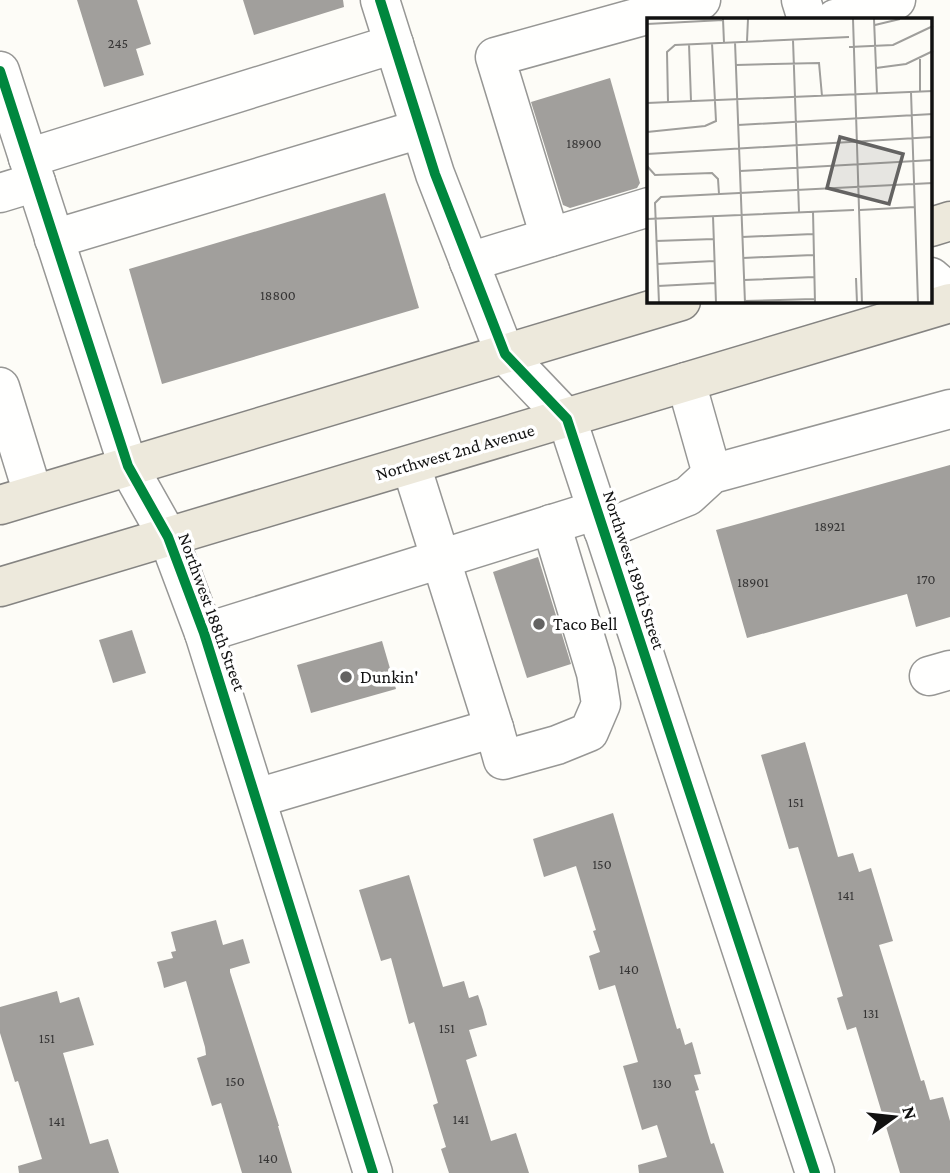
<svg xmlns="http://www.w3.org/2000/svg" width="950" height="1173" font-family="'Crimson Pro',serif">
<rect width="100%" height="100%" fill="#fdfcf7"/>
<!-- building -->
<g fill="#a19f9c">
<path d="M77,0H137L151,44L136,49L144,75L104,87Z"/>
<path d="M243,0H343L344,7L254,35Z"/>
<path d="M610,78L640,183L637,188L570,208L563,205L531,102Z"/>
<path d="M385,193L419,308L162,384L129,269Z"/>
<path d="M950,465V617L916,627L907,594L747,638L716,530Z"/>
<path d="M538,557L571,664L527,678L493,572Z"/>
<path d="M132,630L146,673L113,683L99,640Z"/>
<path d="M382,641L396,689L311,713L297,665Z"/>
<path d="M805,742L838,857L853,853L859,872L871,868L893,941L879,945L921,1081L924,1080L930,1100L943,1097L950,1121V1173H900L856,1027L847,1030L837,998L843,996L798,847L789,849L761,755Z"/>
<path d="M613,813L677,1029L680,1028L685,1045L692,1042L701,1074L694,1075L699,1090L695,1091L711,1144L714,1143L724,1173H639L638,1165L667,1157L657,1125L642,1130L623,1066L638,1062L615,985L599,990L589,956L600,952L593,931L596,930L576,866L544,877L533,839Z"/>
<path d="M409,875L443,987L464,981L469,998L478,995L483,1010L487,1025L469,1030L477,1056L466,1060L491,1141L516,1133L529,1173H449L441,1149L446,1147L433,1105L438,1103L414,1022L409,1024L391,958L381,961L359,890Z"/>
<path d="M216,920L223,945L243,939L250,963L230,969V972L279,1126H278L292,1173H242L221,1103L212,1106L197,1058L206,1055L205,1047L186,981L164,988L161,975L157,962L173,958L171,952L176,951L171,932Z"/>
<path d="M57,991L60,1003L79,997L94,1045L63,1053L90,1144L108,1139L119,1173H19L18,1166L42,1159L18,1081L15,1082L0,1033V1007Z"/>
</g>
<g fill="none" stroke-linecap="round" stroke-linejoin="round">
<defs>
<g id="minor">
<path d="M380,0L435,174L505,354L567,419L815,1173"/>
<path d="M801,0L807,19"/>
<path d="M835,19L896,0"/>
<path d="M0,71L128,466L168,537L204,633L373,1173"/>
<path d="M28,158L394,44"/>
<path d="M0,193L36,182"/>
<path d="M550,237L495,57L701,0"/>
<path d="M54,239L420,129"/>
<path d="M469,262L649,207"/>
<path d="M931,277L950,293"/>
<path d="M686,382L712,474"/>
<path d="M0,387L33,494"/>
<path d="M603,530L688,496L712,474L950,409"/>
<path d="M204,633L597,510"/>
<path d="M929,676L950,670"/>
<path d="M494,728L503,760L557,745L589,732L601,704L596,673L551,524"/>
<path d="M257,798L494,728L411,465"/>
</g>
<g id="major">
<path d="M931,227L950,221"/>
<path d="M0,505L681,301"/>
<path d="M0,587L950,303"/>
</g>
</defs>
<!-- minor casing -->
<use href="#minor" stroke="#979795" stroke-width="41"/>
<!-- major casing -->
<use href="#major" stroke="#858482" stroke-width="41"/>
<!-- minor -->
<use href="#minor" stroke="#fffffe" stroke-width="38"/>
<!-- major -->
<use href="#major" stroke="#ede9dc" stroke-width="38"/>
<defs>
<g id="cycleway">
<path d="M380,0L435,174L505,354L567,419L815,1173"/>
<path d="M0,71L128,466L168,537L204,633L373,1173"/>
</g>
</defs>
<!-- cycleway casing -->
<use href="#cycleway" stroke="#fff" stroke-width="15"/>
<!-- cycleway -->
<use href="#cycleway" stroke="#00873e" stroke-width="10"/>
</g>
<!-- markers -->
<g fill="#646362" stroke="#fff" stroke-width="2.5">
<circle cx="539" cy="624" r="7"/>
<circle cx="346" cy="677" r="7"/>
</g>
<g text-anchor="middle" stroke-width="7" stroke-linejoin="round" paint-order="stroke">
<!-- number labels -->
<g font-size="14" fill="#353434">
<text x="118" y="48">245</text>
<text x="584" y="148">18900</text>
<text x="278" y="300">18800</text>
<text x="830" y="531">18921</text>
<text x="926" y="584">170</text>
<text x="753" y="587">18901</text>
<text x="796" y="807">151</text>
<text x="602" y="869">150</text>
<text x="846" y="900">141</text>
<text x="629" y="974">140</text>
<text x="871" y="1018">131</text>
<text x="447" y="1033">151</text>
<text x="47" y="1043">151</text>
<text x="235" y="1086">150</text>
<text x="662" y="1088">130</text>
<text x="461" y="1124">141</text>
<text x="57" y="1126">141</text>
<text x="268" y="1163">140</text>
</g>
<!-- street labels -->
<g font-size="18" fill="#111" stroke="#fff">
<text transform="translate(455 452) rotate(-16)" y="6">Northwest 2nd Avenue</text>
<text transform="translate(634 570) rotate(72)" y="6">Northwest 189th Street</text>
<text transform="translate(212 612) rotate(70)" y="6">Northwest 188th Street</text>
</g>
<!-- poi labels -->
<g font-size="18" fill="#111" stroke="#fff" text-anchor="start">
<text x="553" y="630">Taco Bell</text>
<text x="360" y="683">Dunkin'</text>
</g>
</g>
<!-- overview -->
<g transform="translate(647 18)">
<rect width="285" height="285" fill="#fdfcf7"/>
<path fill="none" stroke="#9f9e9b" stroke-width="2" d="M76,1L77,25M206,1L215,285M227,1L230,75M0,6L76,2M228,7L253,1M146,22L152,194M100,23L101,1M88,24L98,285M42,26L44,83M202,29L246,27L286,8M273,41V73M89,47L172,45L175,78M229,50L259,46L286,33M264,74L271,285M21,84L20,34L28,27L202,19M0,85L286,73M91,107L286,96M0,114L58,108L69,103L65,25M0,136L286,119M0,148L8,157L65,155L71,161L72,176M93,153L286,142M213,192L268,189M166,193L168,285M66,198L69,285M0,201L207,192M95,219L166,216M9,223L67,221M96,240L166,237M10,246L67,243M209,260L210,285M97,262L167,259M11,268L68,265M97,283L167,281M12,285L8,185L14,179L286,165"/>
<path fill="#646362" fill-opacity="0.15" stroke="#646362" stroke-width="3.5" d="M193,119L256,136L242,186L180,170Z"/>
<rect width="285" height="285" fill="none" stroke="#111" stroke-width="3.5"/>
</g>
<!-- north arrow -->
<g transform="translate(894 1117) rotate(75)" stroke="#ffffff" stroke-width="5" paint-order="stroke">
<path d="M0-5L12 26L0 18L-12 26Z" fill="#111111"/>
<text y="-10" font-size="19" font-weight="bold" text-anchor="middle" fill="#111111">N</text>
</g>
</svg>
